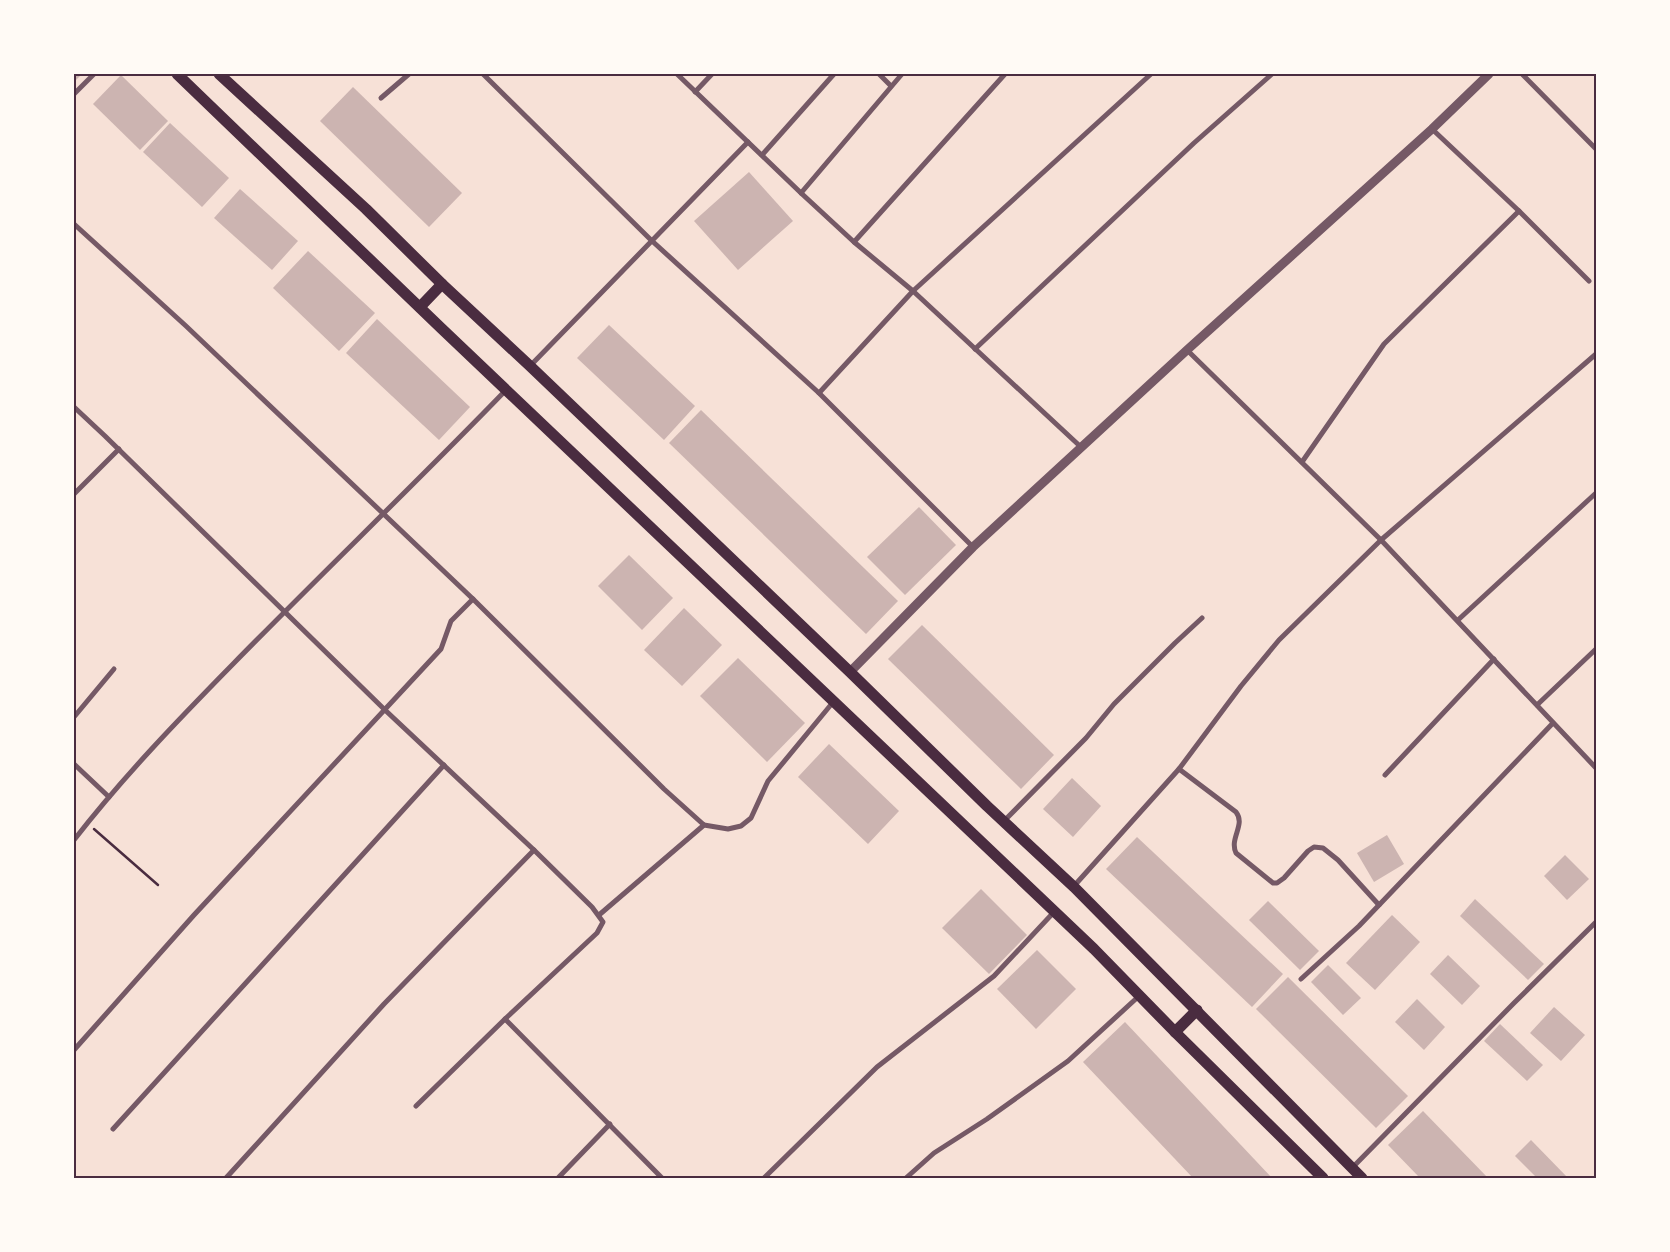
<svg xmlns="http://www.w3.org/2000/svg" width="1670" height="1252" font-family="'Noto Sans',sans-serif">
<rect width="100%" height="100%" fill="#f7e1d7"/>
<!-- building -->
<g fill="#ccb4b1">
<path d="M74,74H82L74,82Z"/>
<path d="M121,75L168,121L140,150L93,104Z"/>
<path d="M353,87L462,193L429,227L320,121Z"/>
<path d="M170,123L229,178L202,207L143,152Z"/>
<path d="M749,172L793,221L738,270L694,221Z"/>
<path d="M240,189L298,241L272,270L214,218Z"/>
<path d="M308,251L375,313L339,351L273,288Z"/>
<path d="M377,319L470,407L439,440L346,353Z"/>
<path d="M609,325L695,406L664,440L577,358Z"/>
<path d="M701,410L898,601L866,634L669,443Z"/>
<path d="M919,507L956,545L905,595L867,557Z"/>
<path d="M629,555L673,598L642,630L598,586Z"/>
<path d="M684,608L722,645L682,686L644,650Z"/>
<path d="M922,625L1054,755L1021,789L888,659Z"/>
<path d="M738,658L805,723L767,762L700,696Z"/>
<path d="M829,744L899,811L868,844L798,777Z"/>
<path d="M1072,778L1101,806L1073,837L1043,809Z"/>
<path d="M1387,835L1404,864L1374,882L1357,853Z"/>
<path d="M1137,837L1283,974L1252,1007L1106,869Z"/>
<path d="M1565,855L1589,879L1567,900L1544,876Z"/>
<path d="M981,889L1027,935L989,974L942,928Z"/>
<path d="M1475,899L1544,964L1528,980L1460,916Z"/>
<path d="M1268,901L1319,951L1300,970L1249,920Z"/>
<path d="M1392,915L1420,942L1375,990L1346,963Z"/>
<path d="M1037,950L1076,989L1036,1029L997,989Z"/>
<path d="M1448,955L1480,986L1462,1005L1430,974Z"/>
<path d="M1328,965L1361,998L1343,1015L1311,982Z"/>
<path d="M1288,977L1408,1096L1376,1128L1256,1009Z"/>
<path d="M1417,999L1445,1027L1424,1050L1395,1022Z"/>
<path d="M1554,1007L1585,1035L1561,1061L1530,1033Z"/>
<path d="M1125,1022L1272,1178H1193L1083,1062Z"/>
<path d="M1500,1024L1543,1065L1527,1081L1484,1041Z"/>
<path d="M1423,1111L1488,1178H1420L1388,1145Z"/>
<path d="M1531,1140L1568,1178H1537L1515,1156Z"/>
</g>
<g fill="none" stroke-linecap="round" stroke-linejoin="round">
<!-- path -->
<path stroke="#4a2c40" stroke-width="2.5" d="M94,829L158,885"/>
<!-- minor -->
<g stroke="#755966" stroke-width="5">
<path d="M483,74L651,240L819,393L973,547"/>
<path d="M677,74L801,193L854,242L913,291L1082,448"/>
<path d="M879,74L891,86"/>
<path d="M1522,74L1596,149"/>
<path d="M695,92L712,74"/>
<path d="M74,94L94,74"/>
<path d="M381,98L409,74"/>
<path d="M1432,129L1519,211L1589,281"/>
<path d="M762,155L834,74"/>
<path d="M801,193L902,74"/>
<path d="M74,224L186,326L473,599L664,789L704,825L728,829L741,826L751,818L768,781L834,701"/>
<path d="M854,242L1005,74"/>
<path d="M975,349L1194,143L1272,74"/>
<path d="M1187,350L1381,540L1596,768"/>
<path d="M531,365L748,142"/>
<path d="M819,393L913,291L1151,74"/>
<path d="M74,407L105,436L385,710L534,850L592,907L603,922L597,933L505,1019L416,1106"/>
<path d="M1302,462L1384,344L1519,211"/>
<path d="M74,494L119,449"/>
<path d="M1458,620L1596,493"/>
<path d="M1537,705L1596,649"/>
<path d="M74,717L114,669"/>
<path d="M74,764L109,797"/>
<path d="M1179,769L1236,812C1246,825 1229,838 1236,853L1273,883H1277L1284,878L1308,851L1314,847L1323,848L1338,860L1379,905"/>
<path d="M1385,775L1494,659"/>
<path d="M1004,821L1086,738L1114,704L1175,643L1202,618"/>
<path d="M74,840C123,777 178,720 234,663C324,571 417,482 506,390"/>
<path d="M1074,886L1179,769L1241,686L1279,640L1381,540L1596,354"/>
<path d="M599,915L704,825"/>
<path d="M1301,979L1359,926L1553,723"/>
<path d="M505,1019L662,1178"/>
<path d="M74,1050L194,915L441,649L451,621L473,599"/>
<path d="M113,1129L444,765"/>
<path d="M1352,1168L1514,1003L1596,922"/>
<path d="M226,1178L384,1004L534,850"/>
<path d="M558,1178L610,1124"/>
<path d="M764,1178L877,1067L994,976L1054,912"/>
<path d="M906,1178L934,1153L987,1119L1068,1061L1139,996"/>
</g>
<!-- tertiary -->
<path stroke="#755966" stroke-width="9" d="M850,672L973,547L1187,350L1432,129L1489,74"/>
<!-- trunk -->
<g stroke="#4a2c40" stroke-width="11">
<path d="M177,74L441,328L1094,949L1175,1032L1323,1178"/>
<path d="M219,74L366,209L442,284L530,366L850,672L987,806L1074,887L1362,1178"/>
<path d="M420,307L442,284"/>
<path d="M1175,1032L1197,1010"/>
</g>
</g>
<!-- border -->
<rect width="1670" height="1252" fill="none" stroke="#fffaf5" stroke-width="150"/>
<rect x="75" y="75" width="1520" height="1102" fill="none" stroke="#4a2c40" stroke-width="2"/>
</svg>
